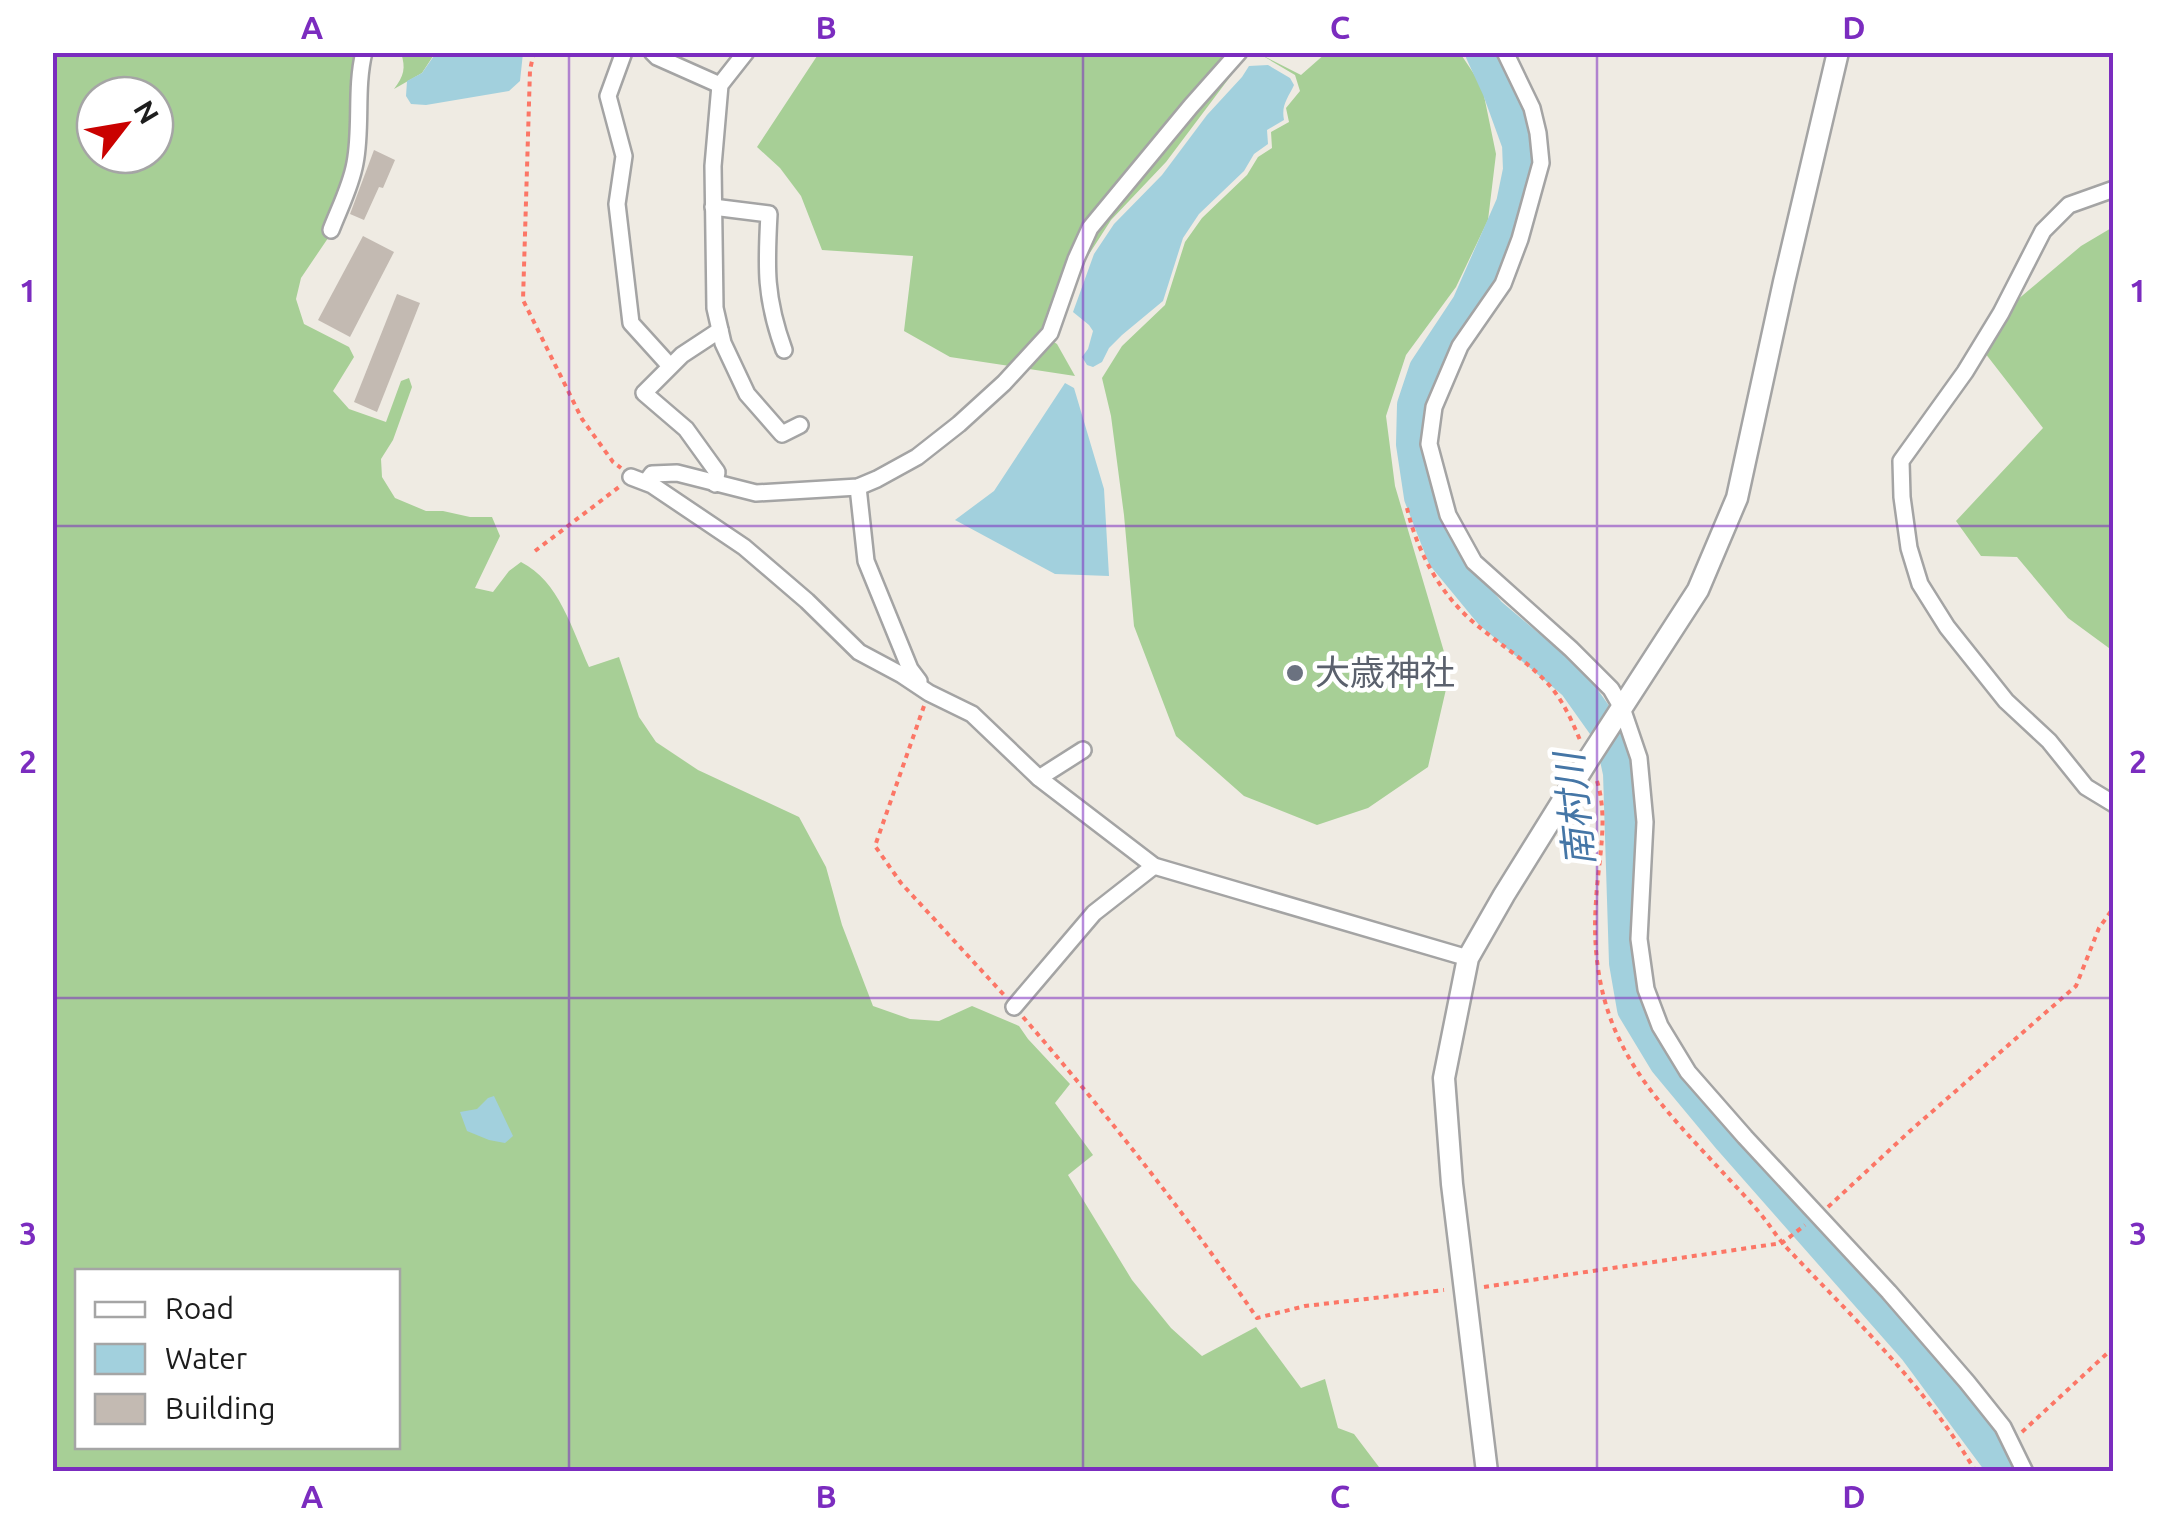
<svg xmlns="http://www.w3.org/2000/svg" width="2166" height="1524" font-family="Ubuntu,'Noto Sans JP',sans-serif">
<rect width="100%" height="100%" fill="#efebe3"/>
<!-- forest -->
<g fill="#a7cf96" fill-rule="evenodd">
<path d="M52,53H372L367,96L366,142L345,213L301,278L296,299L304,324L349,347L354,357L333,391L349,409L386,422L401,381L409,378L412,387L393,440L381,459L382,477L395,498L426,511H443L470,517H492L500,536L475,588L493,592L509,571L521,562C559,581 572,629 589,667L619,657L639,717L656,742L698,770L799,817L826,867L842,925L873,1006L910,1019L939,1021L972,1006L1019,1026L1028,1039L1070,1084L1055,1103L1093,1155L1068,1175L1132,1280L1171,1328L1202,1356L1256,1327L1301,1388L1325,1379L1338,1428L1354,1434L1382,1471H53ZM95,95H155V155H95ZM78,1272H398V1446H78Z"/>
<path d="M401,53H435L422,73L394,89C404,76 406,68 401,53Z"/>
<path d="M819,53H1248L1166,162L1111,220L1039,332L1057,344L1075,376L950,357L904,331L913,256L822,250L801,196L780,168L757,147Z"/>
<path d="M1258,53L1301,75L1326,53H1460L1482,86L1496,154L1488,220L1456,287L1406,355L1386,416L1395,486L1450,672L1428,767L1368,808L1317,825L1244,796L1176,736L1134,626L1124,515L1111,416L1102,378L1122,346L1165,305L1185,242L1202,218L1247,175L1258,157L1272,148L1271,132L1289,122L1286,108L1300,91L1295,75Z"/>
<path d="M2113,227V651L2068,618L2017,557L1981,556L1956,521L2043,428L1985,353L2010,306L2081,246Z"/>
</g>
<!-- water -->
<g fill="#a2d0dd">
<path d="M436,53H523L520,81L509,91L426,105L411,104L406,96L407,81L422,73Z"/>
<path d="M1268,65L1290,78L1294,85C1288,98 1281,105 1284,120L1267,130L1268,144L1254,154L1244,171L1199,214L1183,238L1163,301L1122,335L1109,348L1102,362L1093,367L1087,365L1082,357L1088,349L1093,331L1089,325L1073,312L1094,254L1114,224L1162,175L1207,115L1242,77L1249,66Z"/>
<path d="M1065,383L1074,388L1104,489L1109,576L1055,574L955,520L994,491Z"/>
<path d="M494,1096L513,1136L505,1143L489,1140L467,1131L460,1112L477,1109L488,1098Z"/>
</g>
<g fill="none" stroke-linecap="round" stroke-linejoin="round">
<!-- river -->
<path stroke="#a2d0dd" stroke-width="32" d="M1481,52L1498,89L1518,144L1519,170L1512,204L1468,304L1425,369L1413,405L1412,444L1420,497L1443,556L1490,613L1574,684L1611,736L1619,773L1625,963L1633,1009L1665,1062L1729,1139L1915,1350L1998,1462L2001,1472"/>
</g>
<!-- building -->
<g fill="#c3bab2">
<path d="M374,150L395,160L383,188L379,187L364,220L350,214Z"/>
<path d="M363,236L394,252L350,337L318,320Z"/>
<path d="M397,294L420,303L377,412L354,402Z"/>
</g>
<g fill="none" stroke-linecap="round" stroke-linejoin="round">
<defs>
<g id="minor">
<path d="M624,52L608,96L624,156L617,204L631,323L670,366"/>
<path d="M652,52L657,57L720,85"/>
<path d="M746,52L720,85L713,166L715,308L723,343L747,394L782,434L800,425"/>
<path d="M1505,52L1532,108L1538,133L1541,163L1520,239L1503,284L1460,346L1434,407L1429,444L1448,515L1474,562L1571,649L1611,689L1622,708L1639,758L1645,822L1639,939L1646,989L1660,1026L1688,1072L1745,1137L1889,1292L1967,1382L2003,1427L2025,1472"/>
<path d="M2114,189L2069,205L2043,231L2001,313L1965,372L1901,461L1902,497L1909,548L1920,584L1947,627L2006,701L2049,741L2086,787L2114,804"/>
<path d="M713,207L769,214C766,268 765,298 784,350"/>
<path d="M331,230C339,209 351,186 355,163C362,127 355,89 364,52"/>
<path d="M631,477L652,485L744,547L807,601L859,652L902,675L929,693L972,714L1039,778L1154,866L1468,958"/>
<path d="M646,482L652,474L677,473L756,493L858,487L877,479L917,457L959,424L1004,383L1050,333L1076,259L1090,228L1191,106L1239,52"/>
<path d="M715,484L717,472L686,429L644,393L682,355L720,330"/>
<path d="M858,487L866,561L910,669L919,681"/>
<path d="M1039,778L1083,750"/>
<path d="M1014,1007L1094,913L1154,866"/>
</g>
<path id="tertiary" d="M1487,1472L1452,1184L1444,1078L1468,958L1504,895L1588,760L1698,590L1737,498L1784,282L1838,52"/>
</defs>
<!-- minor casing -->
<use href="#minor" stroke="#a4a4a4" stroke-width="20"/>
<!-- tertiary casing -->
<use href="#tertiary" stroke="#a4a4a4" stroke-width="25"/>
<!-- path -->
<g stroke="#fc7666" stroke-width="4" stroke-dasharray="5 5" stroke-linecap="butt">
<path d="M534,52L530,70L523,300L582,419L613,462L621,468"/>
<path d="M1407,508C1417,551 1439,592 1472,621C1497,643 1528,661 1550,686C1563,701 1572,721 1580,740"/>
<path d="M535,551L619,487"/>
<path d="M924,706L875,846L901,883L1004,995"/>
<path d="M1597,781C1609,820 1598,861 1596,901C1593,942 1597,982 1611,1020C1634,1082 1684,1130 1727,1177C1739,1190 1752,1203 1763,1217C1771,1227 1777,1237 1786,1247C1856,1321 1923,1383 1976,1472"/>
<path d="M1023,1017C1106,1113 1185,1213 1257,1318L1305,1306L1444,1290"/>
<path d="M1828,1207L1910,1131L2076,986L2099,928L2114,907"/>
<path d="M1484,1287L1782,1243L1805,1225"/>
<path d="M2022,1432L2114,1347"/>
</g>
<!-- minor -->
<use href="#minor" stroke="#fff" stroke-width="15"/>
<!-- tertiary -->
<use href="#tertiary" stroke="#fff" stroke-width="20"/>
</g>
<!-- grid -->
<path fill="none" stroke="#7b2cbf" stroke-width="2.5" stroke-opacity="0.55" d="M569,52V1472M1083,52V1472M1597,52V1472M52,526H2114M52,998H2114"/>
<!-- markers -->
<circle fill="#6b7280" stroke="#fff" stroke-width="4" cx="1295" cy="673" r="10"/>
<g text-anchor="middle" stroke-width="9" stroke-linejoin="round" paint-order="stroke">
<!-- worship labels -->
<g font-size="35" fill="#5b616d" stroke="#fff" text-anchor="start">
<text x="1315" y="685">大歳神社</text>
</g>
<!-- water labels -->
<g font-size="38" font-style="italic" fill="#4576a6" stroke="#fff">
<text transform="translate(1575 810) rotate(-96)" y="13">南村川</text>
</g>
</g>
<!-- border -->
<rect width="2166" height="1524" fill="none" stroke="#ffffff" stroke-width="110"/>
<!-- legend -->
<rect x="75" y="1269" width="325" height="180" fill="#ffffff" stroke="#a5a5a5" stroke-width="2.5"/>
<rect x="95" y="1302" width="50" height="15" fill="#ffffff" stroke="#a5a5a5" stroke-width="2.5"/>
<text x="165" y="1319" font-size="30" fill="#1d1d1d">Road</text>
<rect x="95" y="1344" width="50" height="30" fill="#a2d0dd" stroke="#a5a5a5" stroke-width="2.5"/>
<text x="165" y="1369" font-size="30" fill="#1d1d1d">Water</text>
<rect x="95" y="1394" width="50" height="30" fill="#c3bab2" stroke="#a5a5a5" stroke-width="2.5"/>
<text x="165" y="1419" font-size="30" fill="#1d1d1d">Building</text>
<!-- north arrow -->
<g transform="translate(125 125) rotate(59)"><circle r="48" fill="#ffffff" stroke="#a5a5a5" stroke-width="2.5"/>
<path d="M0-8L18 38L0 25L-18 38Z" fill="#ca0100"/>
<text y="-15" font-size="28" font-weight="bold" text-anchor="middle" fill="#1d1d1d">N</text>
</g>
<rect x="55" y="55" width="2056" height="1414" fill="none" stroke="#7b2cbf" stroke-width="4"/>
<g font-size="32" text-anchor="middle" font-weight="bold" fill="#7b2cbf">
<text x="312" y="39">A</text>
<text x="826" y="39">B</text>
<text x="1340" y="39">C</text>
<text x="1854" y="39">D</text>
<text x="28" y="302">1</text>
<text x="2138" y="302">1</text>
<text x="28" y="773">2</text>
<text x="2138" y="773">2</text>
<text x="28" y="1245">3</text>
<text x="2138" y="1245">3</text>
<text x="312" y="1508">A</text>
<text x="826" y="1508">B</text>
<text x="1340" y="1508">C</text>
<text x="1854" y="1508">D</text>
</g>
</svg>
